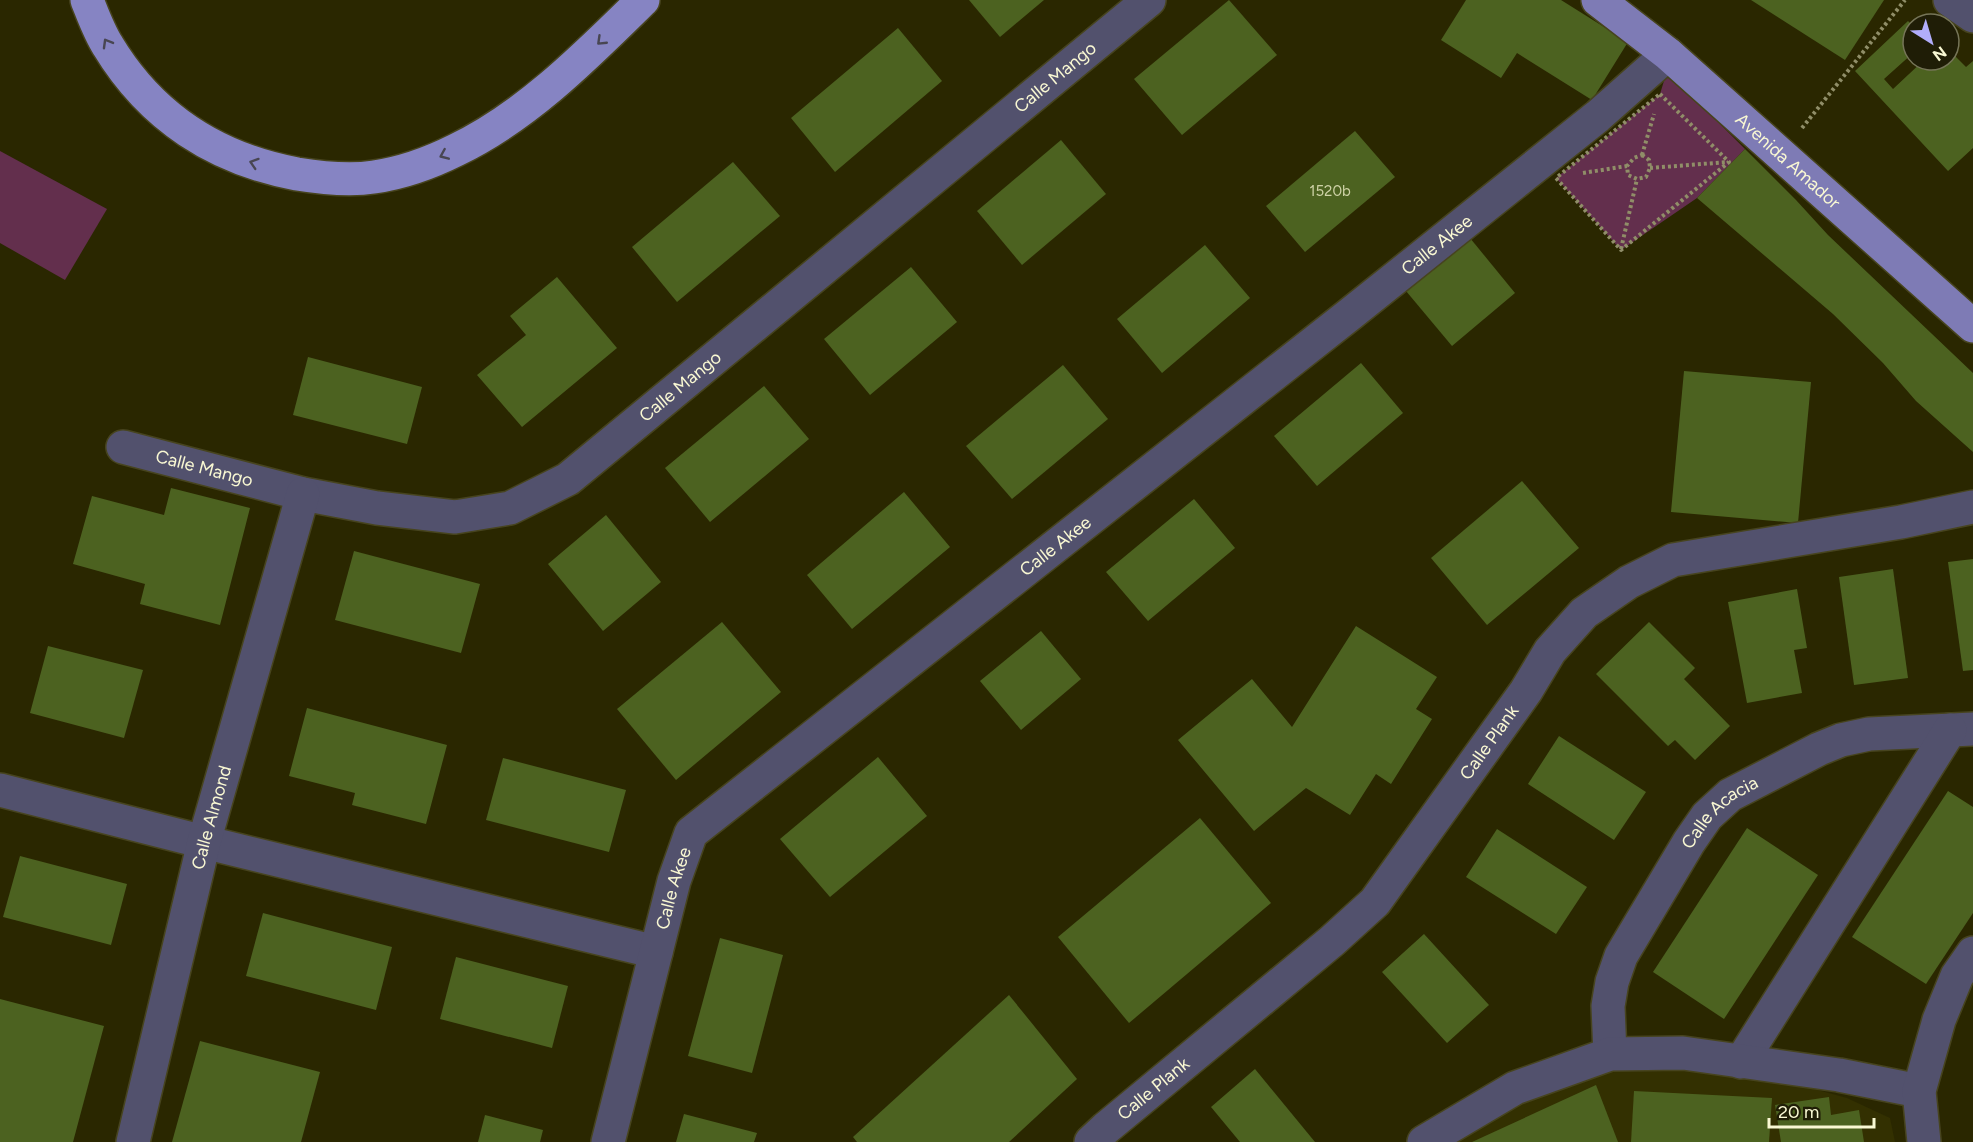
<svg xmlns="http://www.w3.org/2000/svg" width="1973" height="1142" font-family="Figtree,sans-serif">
<rect width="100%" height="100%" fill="#2a2700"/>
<!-- built -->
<path fill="#333001" d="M1673,1068L1781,1080L1847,1098L1890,1118L1895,1142H1442L1539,1090L1605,1071Z"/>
<!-- green -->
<g fill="#632f4d">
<path d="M1667,71L1745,149L1697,198L1621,250L1556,178L1660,94Z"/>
<path d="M0,151L107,209L65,280L0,243Z"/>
</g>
<!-- building -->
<g fill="#4c6220">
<path d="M969,0H1044L1000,37Z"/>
<path d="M1229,0L1277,55L1182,135L1134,79Z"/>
<path d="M1466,0H1561L1628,42L1592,100L1517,53L1501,78L1441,40Z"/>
<path d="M1751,0H1884L1845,60Z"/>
<path d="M1908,21L1913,26V53L1884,79L1893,89L1924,60H1949V50L1966,67L1973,61V148L1948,171L1855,71Z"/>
<path d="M898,28L942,81L835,172L791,118Z"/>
<path d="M1355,131L1395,177L1305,252L1266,206Z"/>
<path d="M1061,140L1106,194L1022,265L977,211Z"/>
<path d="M1745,149L1796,200L1828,235L1973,373V452L1916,401L1883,363L1833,314L1697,198Z"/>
<path d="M733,162L780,216L677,302L632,247Z"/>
<path d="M1470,238L1515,293L1452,346L1406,291Z"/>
<path d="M1205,245L1250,298L1162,373L1117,319Z"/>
<path d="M911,267L957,322L870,395L824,339Z"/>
<path d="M557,277L617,348L522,427L477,375L526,335L510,316Z"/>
<path d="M308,357L422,387L407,444L293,415Z"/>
<path d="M1361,363L1403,413L1317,486L1274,436Z"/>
<path d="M1063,365L1108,419L1012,499L966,446Z"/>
<path d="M1684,371L1811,382L1798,523L1671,512Z"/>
<path d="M764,386L809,439L710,522L665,468Z"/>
<path d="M1522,481L1579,548L1487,625L1431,558Z"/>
<path d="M171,488L250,508L220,625L140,604L145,584L73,564L92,496L164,515Z"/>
<path d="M904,492L950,547L852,629L807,575Z"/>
<path d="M1194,499L1235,548L1148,621L1106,572Z"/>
<path d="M606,515L661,582L603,631L548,564Z"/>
<path d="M354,551L480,584L461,653L335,620Z"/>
<path d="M1973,559V670L1963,671L1948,562Z"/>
<path d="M1893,569L1908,678L1854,685L1839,577Z"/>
<path d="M1797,589L1807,648L1794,650L1802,693L1747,703L1728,602Z"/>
<path d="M722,622L781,692L676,780L617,709Z"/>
<path d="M1649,622L1695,668L1684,679L1730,726L1695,760L1675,740L1668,746L1596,674Z"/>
<path d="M1356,626L1437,677L1416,709L1432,719L1391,784L1376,774L1350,815L1306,788L1254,831L1178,740L1252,679L1292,727Z"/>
<path d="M1041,631L1081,679L1021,730L980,681Z"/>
<path d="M48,646L143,670L124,738L30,713Z"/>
<path d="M307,708L447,745L426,824L352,805L355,793L289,776Z"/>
<path d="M1559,736L1646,792L1614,840L1528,784Z"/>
<path d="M878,757L927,816L830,897L780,839Z"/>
<path d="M503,758L626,790L609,852L486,820Z"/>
<path d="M1948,791L1973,807V913L1926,984L1852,937Z"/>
<path d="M1200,818L1271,903L1129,1023L1058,937Z"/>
<path d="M1747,828L1818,875L1724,1019L1653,972Z"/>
<path d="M1497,829L1587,887L1556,934L1466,877Z"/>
<path d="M20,856L127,884L111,945L3,917Z"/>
<path d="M263,913L392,947L376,1010L246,976Z"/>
<path d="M1424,934L1489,1005L1447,1043L1382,972Z"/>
<path d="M720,938L783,955L752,1073L688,1056Z"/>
<path d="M456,957L568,986L552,1048L440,1019Z"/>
<path d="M1009,995L1077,1079L1009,1142H857L853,1137Z"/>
<path d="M0,999L104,1026L73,1142H0Z"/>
<path d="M200,1041L320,1072L301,1142H172Z"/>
<path d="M1255,1069L1315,1142H1240L1211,1107Z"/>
<path d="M1596,1085L1618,1142H1472Z"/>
<path d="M1634,1091L1772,1098L1769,1142H1631Z"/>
<path d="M1829,1097L1831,1115L1859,1110L1864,1142H1781L1775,1105Z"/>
<path d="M684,1114L757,1133L754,1142H676Z"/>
<path d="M485,1115L543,1130L540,1142H478Z"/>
</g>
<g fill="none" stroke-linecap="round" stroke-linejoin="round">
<defs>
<g id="minor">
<path d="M1950,0L1973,16"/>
<path id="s1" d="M123,447L303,494L377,508L455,517L510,508L568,479L1149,0"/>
<path d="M0,790L204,842L656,952"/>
<path id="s2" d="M1610,1054L1608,1006L1612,982L1621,956L1689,842L1707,816L1730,795L1819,749L1841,740L1869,734L1973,729"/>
<path d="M1741,1062L1950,730"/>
<path id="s3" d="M133,1142L204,842L303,494"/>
<path id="s4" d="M608,1142L674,881L691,833L1349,315L1598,116L1668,54"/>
<path id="s5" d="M1091,1142L1106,1128L1332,941L1375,902L1526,691L1550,651L1584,613L1629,582L1673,560L1901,522L1973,507"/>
<path d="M1424,1142L1515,1088L1610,1054L1683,1053L1839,1075L1919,1091"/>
<path d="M1924,1142L1919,1091L1939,1020L1957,976L1973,953"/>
</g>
<g id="primary">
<path id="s6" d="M1598,0L1668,54L1973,326"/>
</g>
<path id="trunk" d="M87,0C93,15 99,32 108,46C151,117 216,159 297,174C322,178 349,181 374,177C402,173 430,163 456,150C527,116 587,55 643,0"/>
</defs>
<!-- minor casing -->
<use href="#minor" stroke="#47441e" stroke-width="36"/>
<!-- primary casing -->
<use href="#primary" stroke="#47441e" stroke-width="36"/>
<!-- trunk casing -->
<use href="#trunk" stroke="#47441e" stroke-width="36"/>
<!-- path -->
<g stroke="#908e68" stroke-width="4" stroke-dasharray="3 3" stroke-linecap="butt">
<path d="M1660,94L1729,162L1621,250L1556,178Z"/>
<path d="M1802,128L1905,0"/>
<path d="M1642,155L1649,160L1650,168L1646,177L1637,179L1628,175L1627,166L1634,158Z"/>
<path d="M1642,155L1654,114"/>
<path d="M1650,168L1728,162"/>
<path d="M1583,173L1627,166"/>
<path d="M1621,249L1637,179"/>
</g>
<!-- minor -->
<use href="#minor" stroke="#52516d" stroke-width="33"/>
<!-- primary -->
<use href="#primary" stroke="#7e7bb5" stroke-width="33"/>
<!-- trunk -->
<use href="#trunk" stroke="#8684c3" stroke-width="33"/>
</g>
<!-- one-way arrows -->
<defs><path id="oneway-chevron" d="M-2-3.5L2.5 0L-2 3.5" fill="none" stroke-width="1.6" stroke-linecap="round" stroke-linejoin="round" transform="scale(1.5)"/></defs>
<g stroke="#484652">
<use href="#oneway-chevron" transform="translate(601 41) rotate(136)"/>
<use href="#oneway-chevron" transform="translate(107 43) rotate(-120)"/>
<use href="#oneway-chevron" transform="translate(444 155) rotate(157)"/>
<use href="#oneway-chevron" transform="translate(254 163) rotate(-162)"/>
</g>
<g text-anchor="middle" stroke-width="4.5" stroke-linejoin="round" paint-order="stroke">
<!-- number labels -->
<g font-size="15" fill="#ced2a6">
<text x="1330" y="196">1520b</text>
</g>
<!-- street labels -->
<g font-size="18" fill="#f9f8d3" stroke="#1f1d06">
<text dy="6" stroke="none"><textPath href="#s1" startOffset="1092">Calle Mango</textPath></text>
<text dy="6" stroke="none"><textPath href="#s6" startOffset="249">Avenida Amador</textPath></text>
<text dy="6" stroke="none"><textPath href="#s4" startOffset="1270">Calle Akee</textPath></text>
<text dy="6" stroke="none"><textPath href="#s1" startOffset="606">Calle Mango</textPath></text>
<text dy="6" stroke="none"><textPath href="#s1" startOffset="84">Calle Mango</textPath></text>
<text dy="6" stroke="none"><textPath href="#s4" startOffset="784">Calle Akee</textPath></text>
<text dy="6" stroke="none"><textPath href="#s5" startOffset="568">Calle Plank</textPath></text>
<text dy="6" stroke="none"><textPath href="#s3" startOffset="334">Calle Almond</textPath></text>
<text dy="6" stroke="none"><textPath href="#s2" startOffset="276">Calle Acacia</textPath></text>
<text dy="6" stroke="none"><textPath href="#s4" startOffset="262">Calle Akee</textPath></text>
<text dy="6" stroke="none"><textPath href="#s5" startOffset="82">Calle Plank</textPath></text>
</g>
</g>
<!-- north arrow -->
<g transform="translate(1931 42) rotate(143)"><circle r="28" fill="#1f1d06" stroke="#767558" stroke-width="1.5"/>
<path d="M0-4.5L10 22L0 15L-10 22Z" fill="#b1adfa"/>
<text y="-9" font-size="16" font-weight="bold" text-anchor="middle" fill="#f9f8d3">N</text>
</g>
<!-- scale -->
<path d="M1769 1118v9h105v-9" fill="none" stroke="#f9f8d3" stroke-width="3"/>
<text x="1778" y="1118" font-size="18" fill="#f9f8d3" stroke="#1f1d06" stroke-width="4.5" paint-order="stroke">20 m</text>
</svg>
